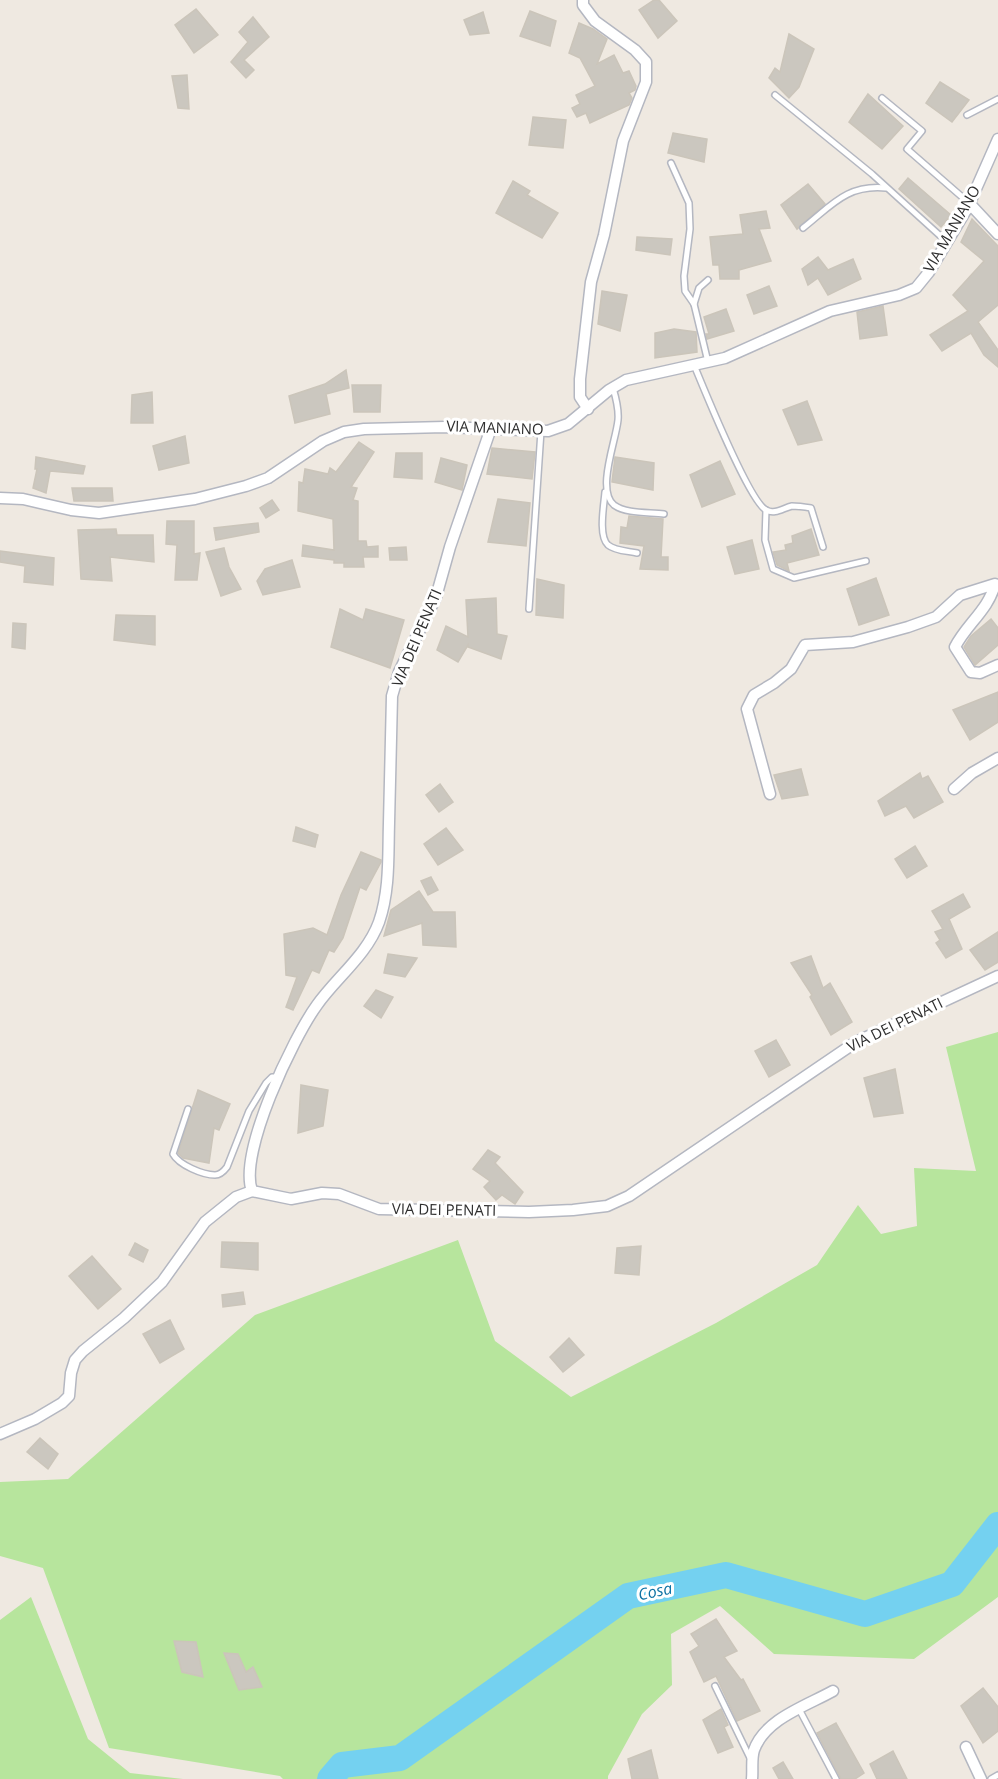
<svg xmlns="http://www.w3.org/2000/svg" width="998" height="1779" font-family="'Open Sans',sans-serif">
<rect width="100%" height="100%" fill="#efe9e1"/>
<!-- green -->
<g fill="#b7e59d">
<path d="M998,1032V1597L914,1659L774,1654L720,1606L671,1634L672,1685L642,1714L608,1776V1779H283L280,1776L109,1748L43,1568L0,1556V1482L68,1479L255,1315L458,1240L495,1341L571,1397L716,1323L817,1265L858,1205L881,1234L917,1226L914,1168L976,1171L946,1047Z"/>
<path d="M31,1597L88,1739L130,1773L183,1779H0V1620Z"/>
</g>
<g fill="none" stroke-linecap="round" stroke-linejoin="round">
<!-- river -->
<path stroke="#74d1f0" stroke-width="26" d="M330,1779L342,1765L400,1758L628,1596L726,1575L865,1614L952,1584L998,1525"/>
</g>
<!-- building -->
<g fill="#cbc7bf" stroke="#cbc5ba" stroke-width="1.5">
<path d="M654,0H659L677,21L658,38L639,10Z"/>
<path d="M196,9L218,35L194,53L175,25Z"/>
<path d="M530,11L556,21L550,46L520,36Z"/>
<path d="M483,12L489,33L470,35L464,20Z"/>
<path d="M253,17L269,37L244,60L254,70L246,78L231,62L248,42L239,32Z"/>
<path d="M579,23L593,29L607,39L597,64L614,55L623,73L629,71L636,86L635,90L629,93L632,98L629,105L590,123L586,113L577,117L572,108L580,104L576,95L595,86L580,58L569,53Z"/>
<path d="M789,34L814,49L799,87L789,98L769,78L775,68L780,72Z"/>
<path d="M187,75L189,109L178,108L172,76Z"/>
<path d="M940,82L969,100L952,122L926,103Z"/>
<path d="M868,94L903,126L882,149L849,122Z"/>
<path d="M533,117L566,120L563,148L529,145Z"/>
<path d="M673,133L707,139L704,162L668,153Z"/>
<path d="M908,178L951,215L941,227L899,189Z"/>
<path d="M513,181L530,191L527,195L558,213L542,238L496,213Z"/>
<path d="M808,184L825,204L797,229L781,205Z"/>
<path d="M766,211L770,228L759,229L771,261L739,270V279H720L719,265H713L710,237L743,234L740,215Z"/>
<path d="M972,219L998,246V305L978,322L998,350V367L984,355L971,333L942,351L930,335L968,311L953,295L984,261L961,242Z"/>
<path d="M637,237L672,239L670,255L636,250Z"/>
<path d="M818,257L828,270L853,259L861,279L828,295L818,278L808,285L802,269Z"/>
<path d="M769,286L777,306L754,314L747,295Z"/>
<path d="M602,291L627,295L620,331L598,324Z"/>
<path d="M883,306L887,335L860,339L857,312Z"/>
<path d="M726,309L734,331L707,339L706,334H709L704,317Z"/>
<path d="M674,329L696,332L697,352L655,358V333Z"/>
<path d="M346,370L349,388L326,394L330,414L295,423L289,396L325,384Z"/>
<path d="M352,385H381L380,412H354Z"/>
<path d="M152,392L153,423H131L132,395Z"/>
<path d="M807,401L822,440L798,445L783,410Z"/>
<path d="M185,436L189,463L159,470L153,446Z"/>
<path d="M359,442L374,452L351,487L357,488L353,500L358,501V541H366L367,547L378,546V557H363L364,567H344V563H334V560L302,556L303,545L334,550L333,519L298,511L299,482L303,483L305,469L328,474L330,468L336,472Z"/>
<path d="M492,448L535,452L532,479L487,474Z"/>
<path d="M396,453H422V479L394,477Z"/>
<path d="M36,457L85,466L83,474L50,471L46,493L33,488L37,469H35Z"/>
<path d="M615,457L654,463L653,490L612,482Z"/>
<path d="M441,458L467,465L462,490L435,482Z"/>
<path d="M720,461L735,494L702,507L690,475Z"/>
<path d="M72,488H112L113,501H74Z"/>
<path d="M498,499L530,503L526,546L488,542Z"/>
<path d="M272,500L279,510L266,518L260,508Z"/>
<path d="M629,516L663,519L661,557H668V570L640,569L644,546L620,543L621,527L627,528Z"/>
<path d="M167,521H194V554L200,553L197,580H175L177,545L166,544Z"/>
<path d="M258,523L259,532L216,540L214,528Z"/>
<path d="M116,529L117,535H153L154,562L110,557L112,581L81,579L78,530Z"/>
<path d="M811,529L819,555L787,563L789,571L777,565L773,552L786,550L785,545L793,543L792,536Z"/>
<path d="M752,540L759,569L735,574L727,547Z"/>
<path d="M406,547L407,560H390L389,548Z"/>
<path d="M224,548L229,567L241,589L221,596L206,552Z"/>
<path d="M0,551L54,558L53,585L24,582L25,566L0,562Z"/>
<path d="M292,560L300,587L263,595L257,581L265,569Z"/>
<path d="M876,578L889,615L859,625L847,589Z"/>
<path d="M537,579L564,585L563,618L536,615Z"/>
<path d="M496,598L497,634L507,636L501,659L468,647V645L458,662L437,650L446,626L468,637L466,600Z"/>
<path d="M340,609L363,620L366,609L404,620L390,668L331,647Z"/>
<path d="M116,615L155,616V645L114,640Z"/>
<path d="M991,619L998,628V645L975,665L964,647L971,636Z"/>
<path d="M13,623L26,624L25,649L12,647Z"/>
<path d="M998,692V722L970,740L953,710Z"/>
<path d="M801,769L808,795L782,799L774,775Z"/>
<path d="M920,773L922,779L928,776L943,802L914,818L906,806L885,816L878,801Z"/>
<path d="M440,784L453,802L439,812L426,795Z"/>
<path d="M296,827L318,835L315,847L293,841Z"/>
<path d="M446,828L463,850L438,865L424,844Z"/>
<path d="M915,846L927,866L907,878L895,859Z"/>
<path d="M361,852L381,860V862L366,890L360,887L343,938L334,952L329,950L319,973L312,970L293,1010L286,1007L297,977L286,975L284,934L313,928L327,935L341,895Z"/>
<path d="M431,877L438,890L428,895L421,881Z"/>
<path d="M419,891L433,912H455L456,947L423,945L422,923L384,936L391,910Z"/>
<path d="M963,894L970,907L949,919L962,949L946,958L936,943L940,940L935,932L943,929L932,911Z"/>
<path d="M998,932V962L985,970L970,950Z"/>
<path d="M388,954L417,958L405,977L384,973Z"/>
<path d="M811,956L823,988L830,983L852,1022L831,1035L810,997L812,995L791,963Z"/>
<path d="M376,990L393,997L381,1018L364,1006Z"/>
<path d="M776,1040L790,1065L769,1077L755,1051Z"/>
<path d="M895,1069L903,1113L874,1117L864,1078Z"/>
<path d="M301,1085L328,1090L323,1126L298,1133Z"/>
<path d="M198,1090L230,1104L219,1130L214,1128L209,1163L183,1158L178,1153Z"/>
<path d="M488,1150L500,1157L495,1163L523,1192L515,1204L502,1195L496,1200L484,1187L490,1181L473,1169Z"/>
<path d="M222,1242L258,1243V1270L221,1267Z"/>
<path d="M135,1243L148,1250L143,1262L129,1255Z"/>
<path d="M641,1246L639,1275L615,1273L617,1248Z"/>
<path d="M92,1256L121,1289L98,1309L69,1276Z"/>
<path d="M243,1292L245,1304L223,1307L222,1295Z"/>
<path d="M170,1320L184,1349L160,1363L143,1334Z"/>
<path d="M569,1338L584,1355L563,1372L550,1357Z"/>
<path d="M40,1438L58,1454L48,1469L27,1452Z"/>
<path d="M716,1619L737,1651L724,1657L741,1680L743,1679L760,1711L737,1721L716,1676L704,1682L690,1652L699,1646L691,1634Z"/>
<path d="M174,1641L196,1642L203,1677L182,1672Z"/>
<path d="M224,1653L238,1654L246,1672L253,1667L262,1687L239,1690Z"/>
<path d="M983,1688L998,1707V1731L983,1743L961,1706Z"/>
<path d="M721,1709L728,1725L724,1727L733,1747L718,1753L703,1720Z"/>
<path d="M836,1723L864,1773L855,1779H841L817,1733Z"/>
<path d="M651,1750L658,1779H632L628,1759Z"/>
<path d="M893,1751L907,1779H877L870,1764Z"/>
<path d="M783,1762L793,1779H779L773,1768Z"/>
</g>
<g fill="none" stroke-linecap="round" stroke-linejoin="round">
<defs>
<g id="service">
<path d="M775,95L872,174L947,242"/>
<path d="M882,98L922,131L907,149L969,203"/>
<path d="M967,115L998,99"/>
<path d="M671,163L689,203L690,229L684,276L685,291L694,304L708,362"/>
<path d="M803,228C831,206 847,184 886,188"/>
<path d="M694,304L699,288L708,280"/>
<path d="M694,365C704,389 749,501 766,510C775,515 783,508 792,506C798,506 805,507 811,508L823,547"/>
<path d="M613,388C616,398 619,409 618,420C616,441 596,490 614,505C626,514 650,512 664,514"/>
<path d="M605,492C604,505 598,536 608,545C615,551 628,551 637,553"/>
<path d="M766,510L765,540L773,569L794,578L866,561"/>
<path d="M529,609L541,431"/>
<path d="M188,1109L173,1154C179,1165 203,1175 215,1175C220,1175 224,1171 227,1167L249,1111L266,1083L272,1077H278"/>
<path d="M715,1686L751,1760"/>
<path d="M799,1709L836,1779"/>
<path d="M991,1779L998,1775"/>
</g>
<g id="minor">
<path d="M583,0V5L595,21L635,50L646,62V82L623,141L604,235L591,282L580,379V397L588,409"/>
<path d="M969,203L998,234"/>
<path d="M491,428L450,547L436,597L399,672L392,696C391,738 390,781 389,823C388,856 390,890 379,922C367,955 336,978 317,1005C293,1038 238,1153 252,1191L291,1199L322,1193L339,1194L379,1209L529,1212L573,1210L607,1206L629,1196L856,1042L998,976"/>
<path d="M0,498L23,499L71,510L99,513L195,499L246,486L268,478L323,441L344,432L364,429L445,427L548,431L568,424L609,390L626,380L725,358L830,311L899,295L916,288L929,272L968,207L998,139"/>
<path d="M954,789L972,773L998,758"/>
<path d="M770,794L747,709L754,695L774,683L791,669L805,645L853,642L908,627L936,617L960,595L995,584C989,609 966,625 955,647L971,672L980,673L998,665"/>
<path d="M0,1434L35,1419L62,1403L69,1396L71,1373L75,1360L83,1351L124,1318L162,1282L205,1222L236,1197L252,1191"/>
<path d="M966,1747L981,1779"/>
<path d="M752,1779C753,1770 751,1759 754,1750C765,1719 806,1706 833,1691"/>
</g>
</defs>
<!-- service casing -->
<use href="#service" stroke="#b4b7c1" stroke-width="8"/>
<!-- minor casing -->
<use href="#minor" stroke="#b4b7c1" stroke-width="13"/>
<!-- service -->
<use href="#service" stroke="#fff" stroke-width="5"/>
<!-- minor -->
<use href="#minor" stroke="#fff" stroke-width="10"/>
</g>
<g text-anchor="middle" stroke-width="6" stroke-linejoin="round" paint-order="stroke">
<!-- street labels -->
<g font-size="15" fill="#2e2e2e" stroke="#fff">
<text transform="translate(952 229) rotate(-60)" y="5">VIA MANIANO</text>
<text transform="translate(495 428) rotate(2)" y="5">VIA MANIANO</text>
<text transform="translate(417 638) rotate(-67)" y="5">VIA DEI PENATI</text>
<text transform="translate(895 1025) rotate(-26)" y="5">VIA DEI PENATI</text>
<text transform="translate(444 1210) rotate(1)" y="5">VIA DEI PENATI</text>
</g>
<!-- water labels -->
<g font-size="16" font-style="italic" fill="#0d71a3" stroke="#fff">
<text transform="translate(655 1591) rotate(-12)" y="6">Cosa</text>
</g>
</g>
</svg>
